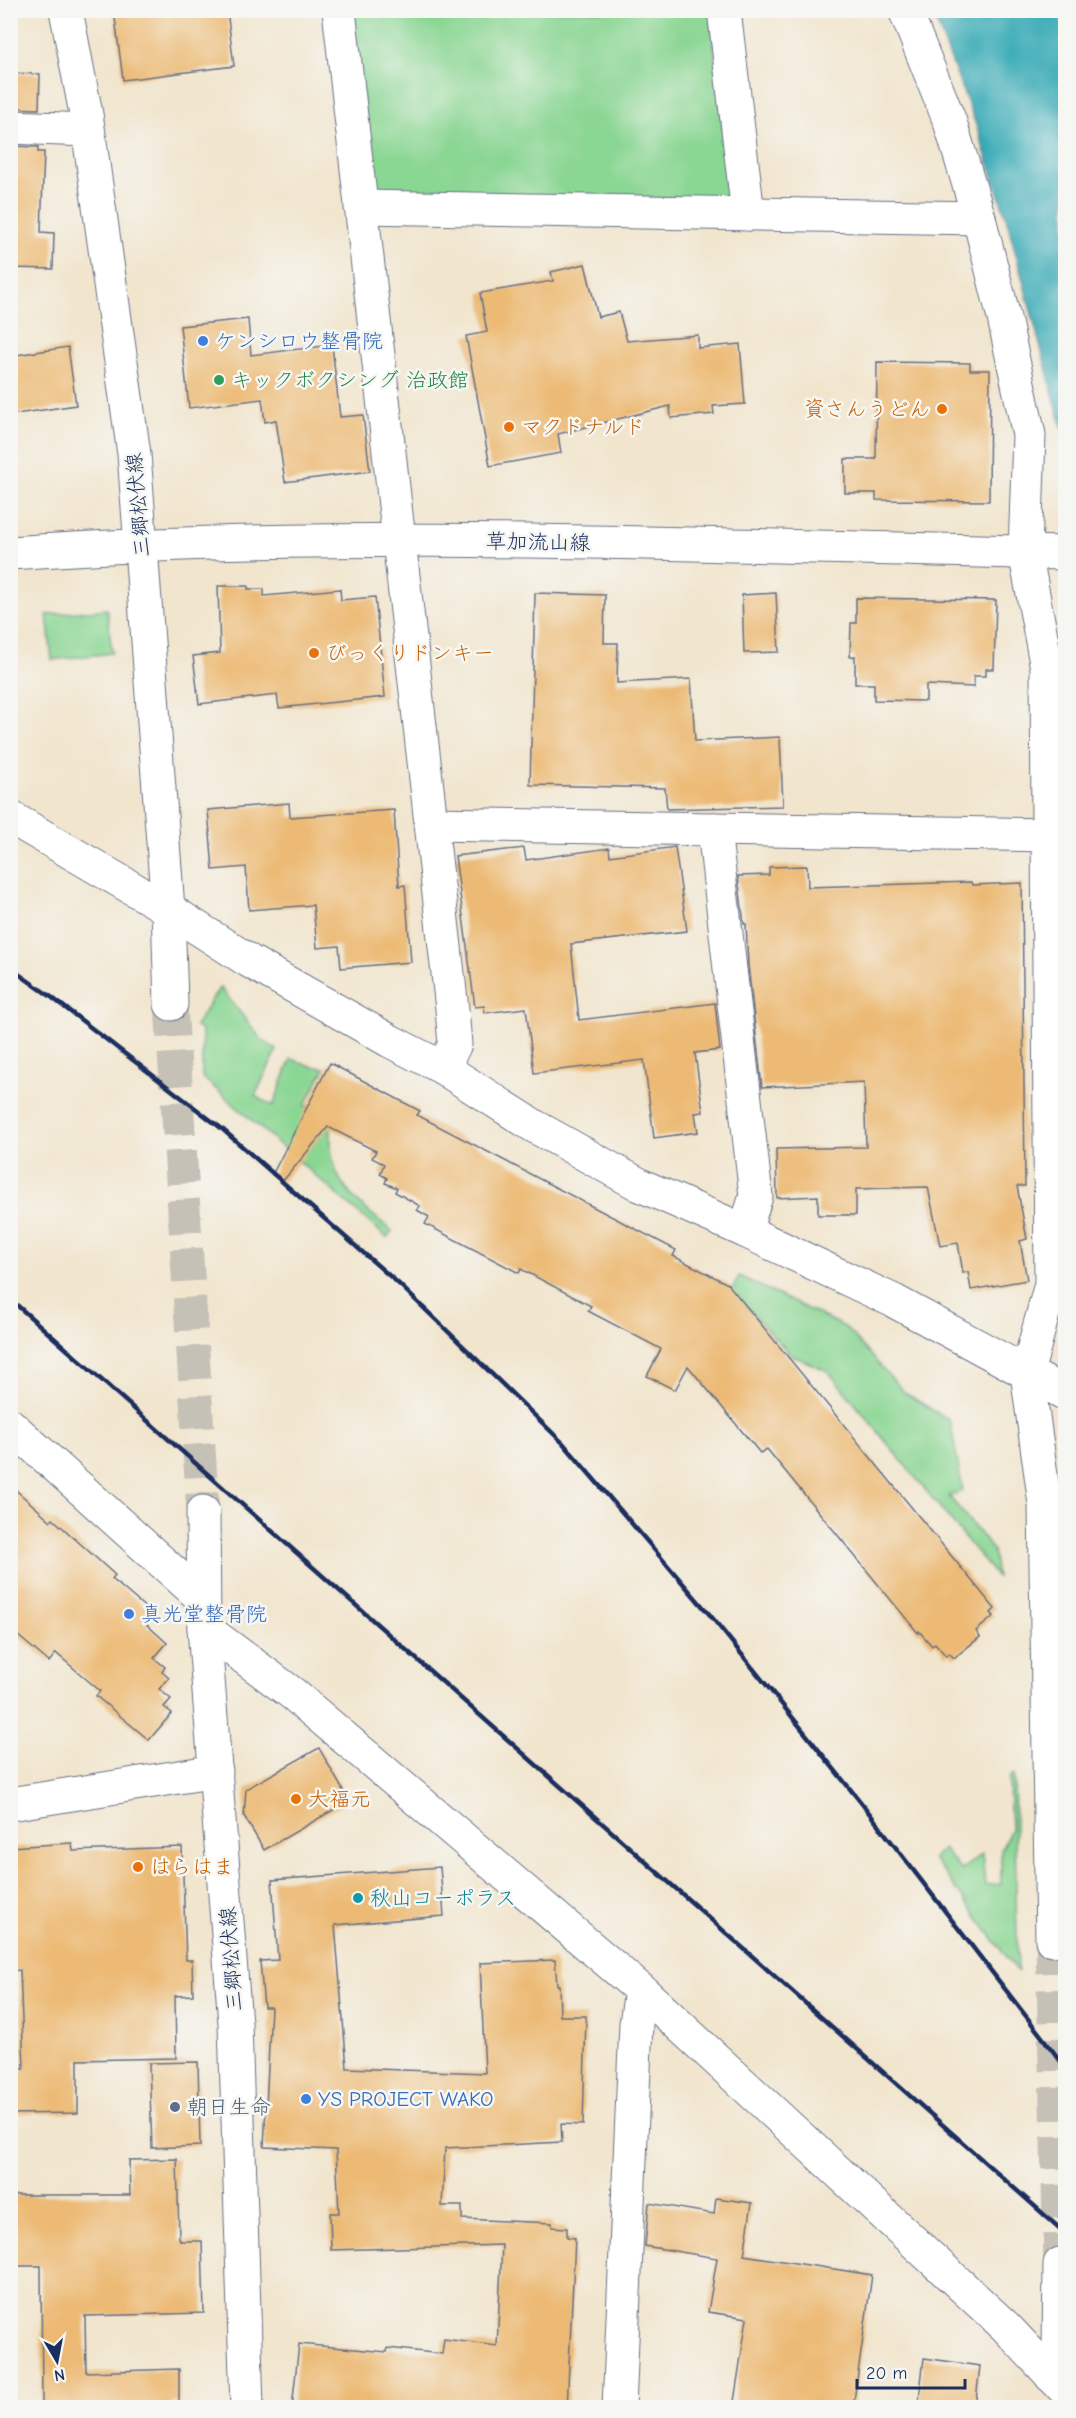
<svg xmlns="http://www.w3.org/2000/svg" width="1076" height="2418" font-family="'Comic Neue','Klee One',sans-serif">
<rect width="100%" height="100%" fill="#f6f6f2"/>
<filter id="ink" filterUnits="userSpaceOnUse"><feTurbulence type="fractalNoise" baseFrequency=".0167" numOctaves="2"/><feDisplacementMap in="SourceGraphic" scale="12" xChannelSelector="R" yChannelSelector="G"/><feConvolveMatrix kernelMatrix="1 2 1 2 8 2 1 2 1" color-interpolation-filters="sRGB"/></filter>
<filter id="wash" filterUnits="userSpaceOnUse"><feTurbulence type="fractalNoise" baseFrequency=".008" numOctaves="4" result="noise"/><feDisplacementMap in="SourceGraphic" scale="24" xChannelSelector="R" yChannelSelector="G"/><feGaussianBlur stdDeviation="1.35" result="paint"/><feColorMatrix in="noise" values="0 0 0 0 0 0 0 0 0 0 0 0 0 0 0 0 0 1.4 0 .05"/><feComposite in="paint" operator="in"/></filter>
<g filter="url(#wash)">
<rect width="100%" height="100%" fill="#f1e5cd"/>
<!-- green -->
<g fill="#8ad693" stroke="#528278" stroke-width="1.5">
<path d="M352,11H710L731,200L385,196L373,184Z"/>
<path d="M107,609L112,653L52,660L47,615Z"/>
<path d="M220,987L261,1039L277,1050L255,1096L273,1106L291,1059L314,1067L325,1068L305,1105L332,1119C324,1180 350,1196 392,1231L387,1238L202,1077V1031L195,1026Z"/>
<path d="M739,1276L845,1327L904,1392L950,1421L963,1491L949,1496L993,1550L997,1577L828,1371L791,1355L740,1300L729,1296Z"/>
<path d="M1014,1774L1017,1944L1018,1972L933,1858L943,1849L961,1870L982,1854L985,1885L1001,1884V1850L1011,1829L1009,1778Z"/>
</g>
<!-- water -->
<path fill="#39aab6" stroke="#2a6c8a" stroke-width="1.5" d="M932,11H1065V439L1006,217L975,122Z"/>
<g id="blocks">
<!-- building -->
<g fill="#ecba74">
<path d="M114,10H227L234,66L123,80Z"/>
<path d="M10,73L40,74L39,109L10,108Z"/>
<path d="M10,146L38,147V152H44L41,232L54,233L53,269L10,268Z"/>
<path d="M585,264L598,317L619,312L627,341L698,335V348L740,344L745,404L713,406L714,414L671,418L670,406L558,434L561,453L490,466L466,336L487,332L480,293L553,281L551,272Z"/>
<path d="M248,319L251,355L332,345L340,417L363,415L370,471L285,482L276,420L265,422L262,399L189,408L180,326Z"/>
<path d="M68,347L76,405L10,415V356Z"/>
<path d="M877,362L970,363V370H990L989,501L876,500V493H845V459H876Z"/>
<path d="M218,586H248V589H264V596L340,589L341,600L375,597L385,697L279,708L277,695L199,704L193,656L220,653Z"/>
<path d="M535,593L605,595L604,643H618L617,683L691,679L695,741L780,737L783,806L667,809L665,788L530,785Z"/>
<path d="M776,593L779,652L744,653L742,595Z"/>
<path d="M856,598L996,600L994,669H986V676H974V687L926,685V701L874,700V684H855V656L850,657L851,623H856Z"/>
<path d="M289,803L290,817L394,810L399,886L405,885L411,962L341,968L339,946L317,948L313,905L249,910L246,867L213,870L208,810Z"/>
<path d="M675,847L687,931L571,944L579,1020L715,1003L720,1050L695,1053L703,1112L695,1113L698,1132L654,1138L644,1060L534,1073L526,1008L485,1013L484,1006L475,1007L455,856L524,848L526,860L609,848L610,856Z"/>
<path d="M807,866L808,887L971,882L972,885L1022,883L1025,1186H1017L1027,1239L1020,1241L1027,1280L971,1290L968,1272L963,1273L958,1243L940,1246L928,1187L856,1189V1215H818V1196L777,1198L776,1149L866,1147L864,1082L762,1087L748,965L746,924H744L738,876L769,875V867Z"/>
<path d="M330,1063L420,1111L417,1115L676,1250L673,1256L728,1284L995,1609L991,1613L994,1616L976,1631L980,1637L954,1658L949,1653L946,1656L935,1643L932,1646L919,1631L918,1633L767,1449L760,1453L688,1366L675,1390L647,1376L661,1349L588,1311L591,1306L521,1269L519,1273L425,1224L429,1217L417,1210L420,1206L395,1192L397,1188L385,1183L387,1178L380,1174L384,1164L372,1158L376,1151L328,1127L282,1182L272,1175Z"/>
<path d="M10,1485L51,1521L53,1519L115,1575L112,1579L154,1615L146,1624L167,1643L154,1658L165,1667L162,1672L169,1678L159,1689L171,1699L164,1707L172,1713L149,1740L96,1696L100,1691L56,1653L49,1662L10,1629Z"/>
<path d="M319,1748L349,1801L264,1850L244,1816L246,1789Z"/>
<path d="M72,1843L73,1851L182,1847L186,1960H192L193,1995L175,1996L176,2058L78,2060V2113L10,2114V2069H24L20,1970L10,1971V1847Z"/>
<path d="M440,1867L444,1916L335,1925L347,2068L485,2073L480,1963L555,1960L557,1985H559L560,2016H586L583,2125L561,2124L562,2142L445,2148L442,2206H462V2219L552,2223V2227L567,2228V2237L575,2238L567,2408H292L299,2344L387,2352L388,2348L442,2354L444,2339L497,2346L502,2245L331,2250L330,2213H339L336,2150L264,2147L271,2007H264L260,1961L278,1960L272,1880Z"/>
<path d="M198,2062L200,2146L152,2148L149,2063Z"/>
<path d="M177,2159L179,2237L180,2241H202L204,2313L85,2316L86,2372L179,2369V2403H172V2408H42L41,2266H10V2195H130L129,2160Z"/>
<path d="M716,2198L752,2203L744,2255L872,2275L853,2408H733L747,2318L708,2312L717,2258L645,2246L649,2203L714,2214Z"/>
<path d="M924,2358L980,2366L975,2408H918Z"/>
</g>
</g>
</g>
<g filter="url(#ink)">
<use href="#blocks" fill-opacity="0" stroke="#666f85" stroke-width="1.5"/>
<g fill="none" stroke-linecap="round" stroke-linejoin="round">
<!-- minor-tunnel -->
<path stroke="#c6c1b7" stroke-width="33" stroke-dasharray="33 16" stroke-linecap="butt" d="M1052,1940L1060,2264"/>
<!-- major-tunnel -->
<path stroke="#c6c1b7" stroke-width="33" stroke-dasharray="33 16" stroke-linecap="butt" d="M171,1004L203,1512"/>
<defs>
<g id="minor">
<path d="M339,10L452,1009L455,1044L443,1068"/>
<path d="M724,10L748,214"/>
<path d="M905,10L950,122L979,218L1004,318L1029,435L1025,552L1047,668L1051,1284L1027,1373L1045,1504L1052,1940"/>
<path d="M10,127L88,130"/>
<path d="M361,207L979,218"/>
<path d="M10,817L168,909L249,961L390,1041L443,1068L534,1126L640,1185L745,1231L894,1301L1066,1394"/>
<path d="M432,824L1047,835"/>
<path d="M714,829L756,1196L745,1231"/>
<path d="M10,1425L202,1598"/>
<path d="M204,1628L293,1694L641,1990L1006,2327L1066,2391"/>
<path d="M10,1804L216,1771"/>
<path d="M1051,2376L1059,2349L1060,2264"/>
<path d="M619,2408L636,2024L641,1990"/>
</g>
<g id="major">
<path d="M66,10L86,114L134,454L168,909L171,1004"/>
<path d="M10,553C362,528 714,546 1066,553"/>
<path d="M203,1512L204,1628L235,2023L247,2408"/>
</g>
</defs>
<!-- minor casing -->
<use href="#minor" stroke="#666f85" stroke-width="35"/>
<!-- major casing -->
<use href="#major" stroke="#666f85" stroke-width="35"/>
<!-- minor -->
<use href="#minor" stroke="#fff" stroke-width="33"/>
<!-- major -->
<use href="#major" stroke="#fff" stroke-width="33"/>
<!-- rail -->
<g stroke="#1b2f5e" stroke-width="4.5">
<path d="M10,968L50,996L221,1128L400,1285L563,1443L710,1615L863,1805L1066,2068"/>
<path d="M10,1299L1066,2234"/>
</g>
</g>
</g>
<!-- markers -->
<g fill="#3f7fe0" stroke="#f6f6f2" stroke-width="2">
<circle cx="203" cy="341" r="6"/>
<circle cx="129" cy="1614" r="6"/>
<circle cx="306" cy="2099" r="6"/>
</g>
<circle fill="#2e9e5b" stroke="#f6f6f2" stroke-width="2" cx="219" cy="380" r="6"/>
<g fill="#e8710a" stroke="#f6f6f2" stroke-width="2">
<circle cx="942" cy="409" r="6"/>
<circle cx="509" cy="427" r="6"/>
<circle cx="314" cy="653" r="6"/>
<circle cx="296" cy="1799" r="6"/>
<circle cx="138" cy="1867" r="6"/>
</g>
<circle fill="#0f9aa8" stroke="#f6f6f2" stroke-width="2" cx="358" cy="1898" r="6"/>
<circle fill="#5c6f8a" stroke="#f6f6f2" stroke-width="2" cx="175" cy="2107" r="6"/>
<g text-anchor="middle" stroke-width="5" stroke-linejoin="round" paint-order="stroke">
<!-- shop labels -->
<g font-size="21" fill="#366cbe" stroke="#f6f6f2" text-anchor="start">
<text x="215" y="348">ケンシロウ整骨院</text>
<text x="141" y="1621">真光堂整骨院</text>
<text x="318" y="2106">YS PROJECT WAKO</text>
</g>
<!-- leisure labels -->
<g font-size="21" fill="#27864d" stroke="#f6f6f2" text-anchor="start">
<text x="231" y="387">キックボクシング 治政館</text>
</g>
<!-- food labels -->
<g font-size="21" fill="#c56008" stroke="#f6f6f2" text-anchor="start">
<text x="930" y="416" text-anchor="end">資さんうどん</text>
<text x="521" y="434">マクドナルド</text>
<text x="326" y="660">びっくりドンキー</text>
<text x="308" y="1806">大福元</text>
<text x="150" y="1874">はらはま</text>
</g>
<!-- street labels -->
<g font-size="21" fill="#1b2f5e" stroke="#f6f6f2">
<text transform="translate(138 505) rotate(-95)" y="7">三郷松伏線</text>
<text transform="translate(538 542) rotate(1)" y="7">草加流山線</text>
<text transform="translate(231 1959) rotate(-94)" y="7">三郷松伏線</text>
</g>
<!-- culture labels -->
<g font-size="21" fill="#0d838f" stroke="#f6f6f2" text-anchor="start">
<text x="370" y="1905">秋山コーポラス</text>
</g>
<!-- service labels -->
<g font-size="21" fill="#4e5e75" stroke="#f6f6f2" text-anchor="start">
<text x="187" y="2114">朝日生命</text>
</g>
</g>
<!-- margin -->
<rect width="1076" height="2418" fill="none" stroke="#f6f6f2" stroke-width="36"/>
<!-- north arrow -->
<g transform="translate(57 2361) rotate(170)" stroke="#f6f6f2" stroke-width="4.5" paint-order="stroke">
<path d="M0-4.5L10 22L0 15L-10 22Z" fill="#1b2f5e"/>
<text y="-9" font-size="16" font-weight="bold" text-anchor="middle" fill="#1b2f5e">N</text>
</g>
<!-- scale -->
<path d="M857 2379v9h108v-9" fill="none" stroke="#1b2f5e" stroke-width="3"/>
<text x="866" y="2379" font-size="18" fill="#1b2f5e" stroke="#f6f6f2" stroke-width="4.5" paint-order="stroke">20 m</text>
</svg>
